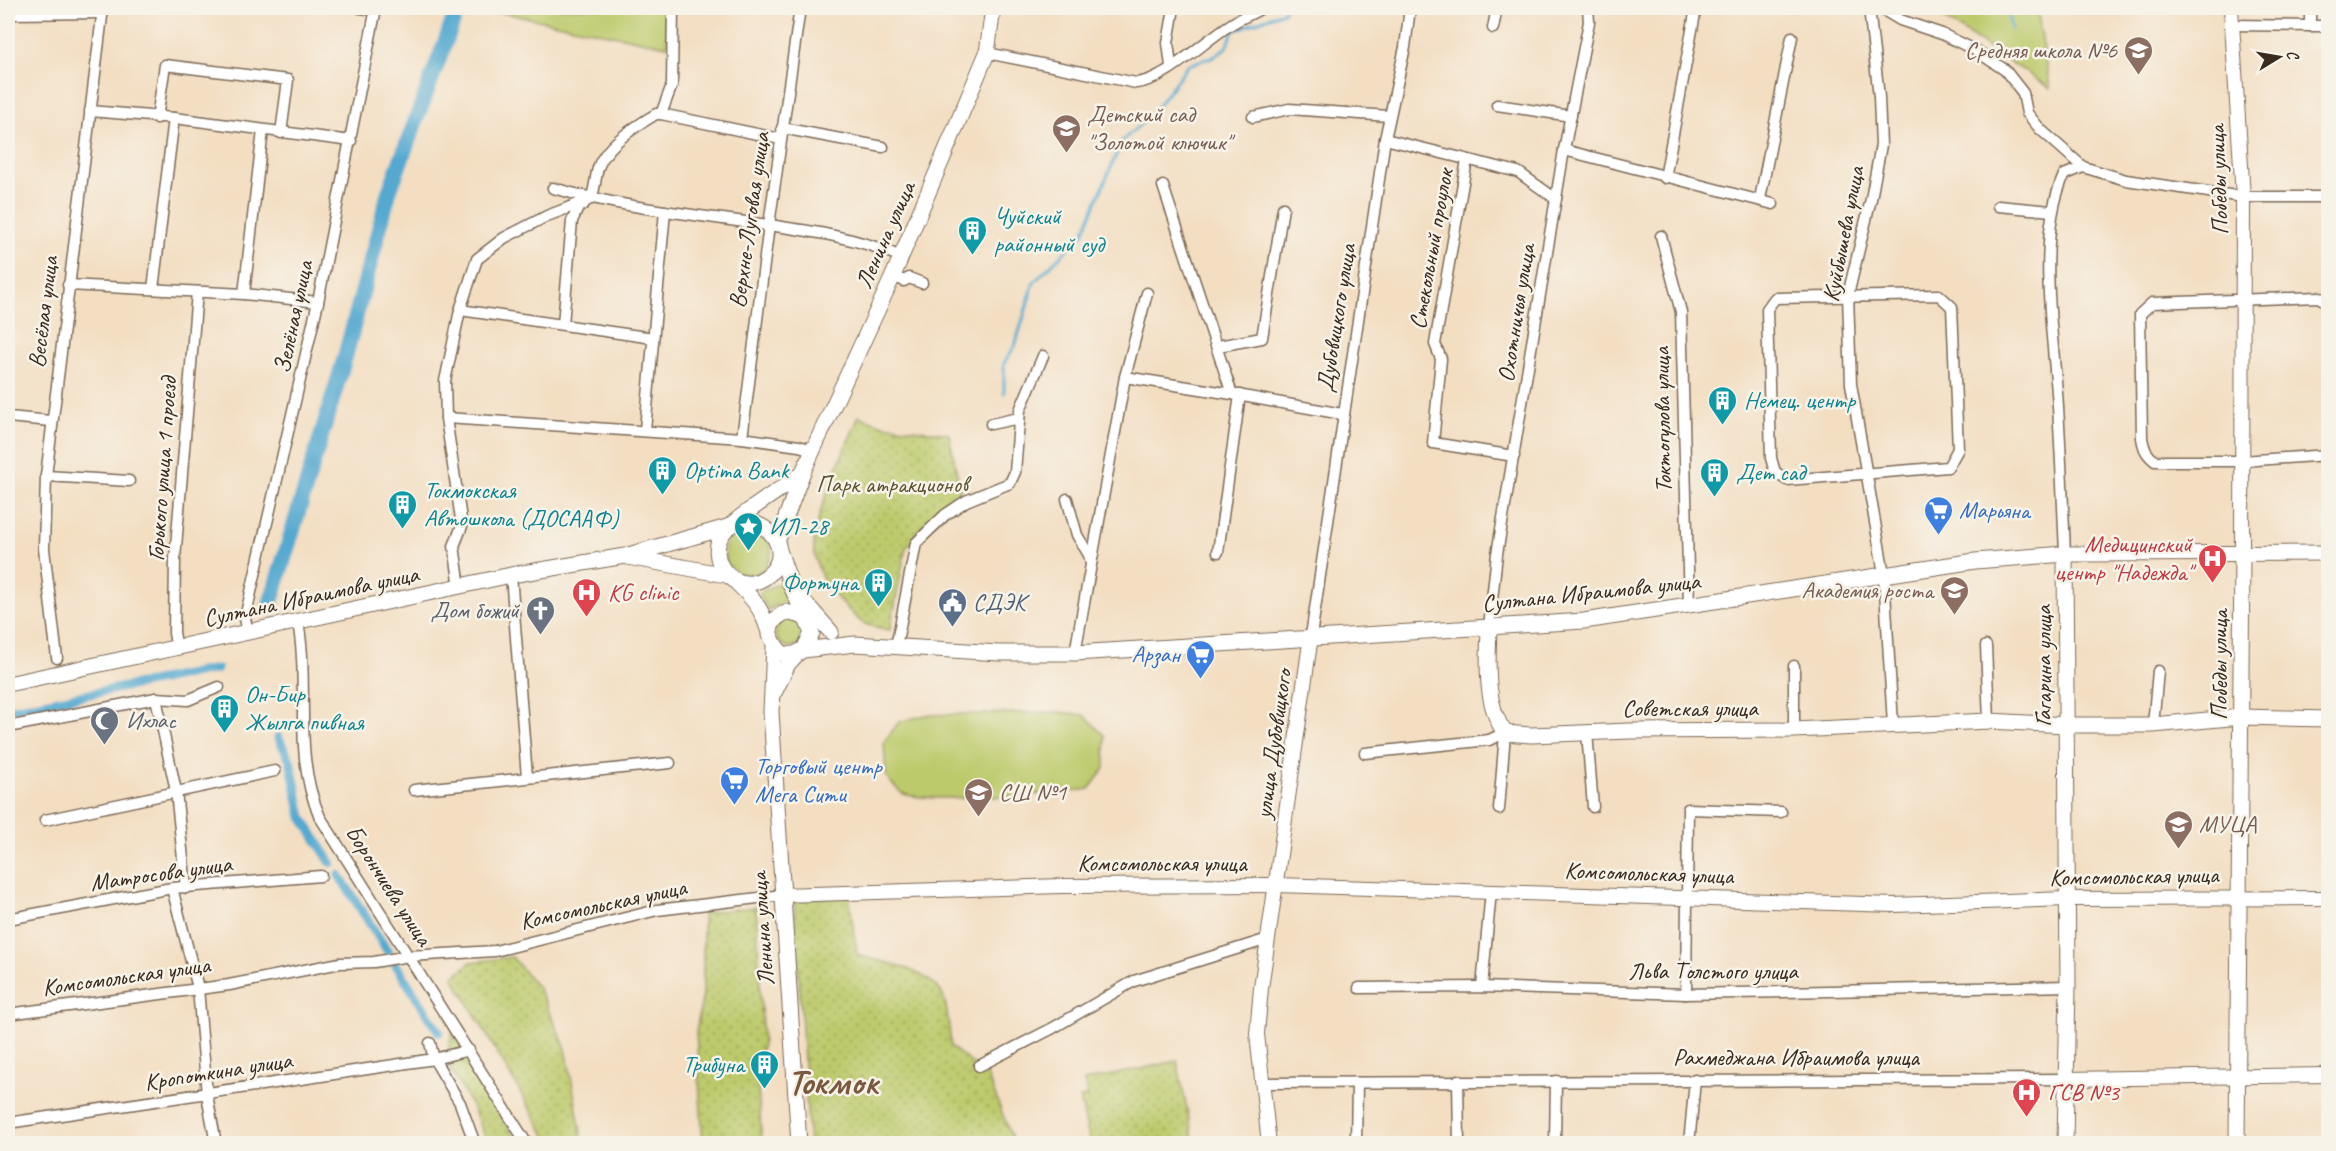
<svg xmlns="http://www.w3.org/2000/svg" width="2336" height="1151" font-family="Caveat,sans-serif">
<defs>
<pattern id="park-dots" width="8" height="8" patternUnits="userSpaceOnUse" patternTransform="scale(1.5)"><rect width="8" height="8" fill="#bdca6c"/><path d="M2 2h.1M6 6h.1" fill="none" stroke="#9ba458" stroke-width="1.8" stroke-linecap="round"/></pattern>
</defs>
<rect width="100%" height="100%" fill="#f7f3e8"/>
<filter id="ink" filterUnits="userSpaceOnUse"><feTurbulence type="fractalNoise" baseFrequency=".0167" numOctaves="2"/><feDisplacementMap in="SourceGraphic" scale="12" xChannelSelector="R" yChannelSelector="G"/><feConvolveMatrix kernelMatrix="1 2 1 2 8 2 1 2 1" color-interpolation-filters="sRGB"/></filter>
<filter id="wash" filterUnits="userSpaceOnUse"><feTurbulence type="fractalNoise" baseFrequency=".008" numOctaves="4" result="noise"/><feDisplacementMap in="SourceGraphic" scale="24" xChannelSelector="R" yChannelSelector="G"/><feGaussianBlur stdDeviation="1.35" result="paint"/><feColorMatrix in="noise" values="0 0 0 0 0 0 0 0 0 0 0 0 0 0 0 0 0 1.4 0 .05"/><feComposite in="paint" operator="in"/></filter>
<g filter="url(#wash)">
<rect width="100%" height="100%" fill="#f3dec2"/>
<!-- grass -->
<g fill="#bdca6c" stroke="#7c7a45" stroke-width="1.5">
<path d="M479,8H666L667,46Z"/>
<path d="M1928,8H2037L2050,88Z"/>
<circle cx="748" cy="552" r="23"/>
<path d="M779,583L788,600L768,610L759,593Z"/>
<circle cx="790" cy="633" r="14"/>
<path d="M1059,712L1084,715L1105,736V768L1089,789C1062,794 922,804 902,793C896,789 890,781 886,776L884,742L899,722L926,715Z"/>
</g>
<!-- park -->
<g fill="url(#park-dots)" stroke="#7c7a45" stroke-width="1.5">
<path d="M859,416L883,425L949,434L962,499L906,547L890,630C860,625 862,624 841,602C826,587 817,572 814,551C810,523 847,444 859,416Z"/>
<path d="M849,897L857,955C881,961 932,970 943,996C949,1012 949,1030 951,1047L987,1075L1014,1143H809L794,899Z"/>
<path d="M756,907L763,1045L756,1062L762,1143H703L696,1032L703,993V913Z"/>
<path d="M512,957L539,989L566,1049L583,1143H550L453,977L471,962Z"/>
<path d="M452,1032L518,1143H488L472,1106L446,1062Z"/>
<path d="M1177,1061L1194,1143H1090L1080,1098L1087,1097L1084,1081Z"/>
</g>
<g fill="none" stroke-linecap="round" stroke-linejoin="round">
<!-- stream -->
<g stroke="#55a9d0" stroke-width="3">
<path d="M2007,8L2011,29"/>
<path d="M1004,393V363L1015,346L1034,282L1083,234L1122,141L1151,115L1188,65L1214,56L1227,47L1233,31L1283,12L1285,8"/>
</g>
<!-- canal -->
<g stroke="#55a9d0" stroke-width="9">
<path d="M8,710L217,669"/>
<path d="M278,737L290,760L302,817L331,863"/>
<path d="M339,875L388,952"/>
<path d="M396,965L439,1032"/>
</g>
<!-- river -->
<path stroke="#55a9d0" stroke-width="16" d="M270,605L345,357L389,192L458,8"/>
</g>
</g>
<g filter="url(#ink)">
<g fill="none" stroke-linecap="round" stroke-linejoin="round">
<defs>
<g id="minor">
<path d="M360,8L376,10"/>
<path d="M1869,8L1879,97L1881,145L1871,199L1848,295L1851,384L1884,574L1893,725"/>
<path d="M1880,8L1900,20L1942,34L1975,50L2005,70L2023,93L2027,113L2040,129L2083,167L2126,180L2243,197H2328"/>
<path d="M8,14L103,13"/>
<path d="M2233,25L2310,26V8"/>
<path d="M2310,26H2328"/>
<path d="M1493,28L1497,8"/>
<path d="M987,53L1136,83C1165,81 1206,39 1233,23C1242,17 1253,14 1261,8"/>
<path d="M1171,66L1168,43L1174,8"/>
<path d="M1497,105L1571,116"/>
<path d="M90,111L174,118L351,141"/>
<path d="M661,114L781,139"/>
<path d="M1253,117L1289,109L1389,116"/>
<path d="M157,118L165,65L288,80L281,133"/>
<path d="M782,128L883,147"/>
<path d="M1385,139L1518,172L1556,199"/>
<path d="M1564,150L1773,204"/>
<path d="M1467,160L1435,344L1441,359L1433,443L1514,456"/>
<path d="M1665,178L1696,8"/>
<path d="M1163,186L1232,394L1342,414"/>
<path d="M553,188C619,207 686,214 753,223C803,230 855,236 901,257"/>
<path d="M591,199C595,189 595,181 597,172C602,147 636,126 656,114H661L672,85L673,8"/>
<path d="M1760,199L1792,37"/>
<path d="M1998,206L2052,211"/>
<path d="M1661,236L1681,312L1689,606"/>
<path d="M893,276L904,281L909,278L922,283"/>
<path d="M68,285L244,294L318,302"/>
<path d="M153,289L174,118"/>
<path d="M244,294L263,130"/>
<path d="M1939,295L1952,307L1958,449L1948,467L1787,480L1775,472L1771,458L1767,309L1775,298Z"/>
<path d="M2328,303L2319,297L2152,303L2140,314L2142,438C2144,449 2146,454 2155,461H2242L2328,455"/>
<path d="M460,310L653,338"/>
<path d="M563,324L572,221L578,208L584,204"/>
<path d="M1218,346L1262,338L1283,208"/>
<path d="M1125,377L1232,394"/>
<path d="M8,417L51,421"/>
<path d="M446,418L742,438L799,446L813,450"/>
<path d="M991,424L1019,418"/>
<path d="M645,430L665,211"/>
<path d="M742,438L769,225L800,8"/>
<path d="M46,476L129,481"/>
<path d="M1067,499L1077,535L1089,555L1091,563"/>
<path d="M1218,552L1240,395"/>
<path d="M2065,554C2063,505 2061,456 2058,407C2054,337 2035,239 2064,175L2083,167"/>
<path d="M511,575L527,777"/>
<path d="M460,587L454,546L462,526L446,418L445,381L460,310L477,259L504,238L547,216L591,199"/>
<path d="M298,622C310,687 292,755 320,817L527,1144"/>
<path d="M1489,627L1497,554L1564,150L1589,22L1588,8"/>
<path d="M248,633L245,618L318,302L376,8"/>
<path d="M1311,636L1385,139L1405,47L1410,8"/>
<path d="M1986,646L1989,721"/>
<path d="M896,647L916,543L945,515L966,501L1010,483L1015,472L1020,410L1043,356"/>
<path d="M177,649L174,633L175,559L197,292"/>
<path d="M1075,653L1125,377L1147,293"/>
<path d="M57,658L44,549L46,476L103,8"/>
<path d="M156,698L176,791L186,888"/>
<path d="M2153,725L2158,671"/>
<path d="M8,727L156,698L188,700L219,687"/>
<path d="M1794,730V666"/>
<path d="M1587,732L1593,807"/>
<path d="M1365,753L1489,740L1505,733L1499,809"/>
<path d="M414,790L670,763"/>
<path d="M45,820L275,771"/>
<path d="M172,888L198,988L207,1095L216,1144"/>
<path d="M8,919L172,888L321,876"/>
<path d="M1482,987L1491,891"/>
<path d="M1359,988L1482,987L1686,994L2068,986"/>
<path d="M1686,994L1688,809L1781,812"/>
<path d="M8,1014L229,985L340,963L374,962L409,956L495,951L657,910L783,895"/>
<path d="M430,1043L434,1059L460,1103L475,1144"/>
<path d="M979,1066L1053,1028L1134,981L1268,939"/>
<path d="M1458,1080L1459,1144"/>
<path d="M1263,1083L2066,1079"/>
<path d="M8,1123L434,1059L469,1050"/>
<path d="M1356,1144L1357,1083"/>
<path d="M1555,1144L1556,1081"/>
<path d="M1689,1144L1695,1080"/>
</g>
<g id="tertiary">
<path d="M2231,8L2243,197L2242,553"/>
<path d="M783,895L1060,886L1277,885L1894,905L2066,899L2328,898"/>
<path d="M2066,1079L2328,1075"/>
<path d="M1269,1144L1257,1034L1261,988L1311,636"/>
</g>
<g id="secondary">
<path d="M735,523C771,515 797,557 764,578C735,597 703,559 724,532C737,516 783,488 802,474"/>
<path d="M777,542L802,474L893,276L987,53L993,8"/>
<path d="M780,553L792,588L831,632"/>
<path d="M628,557L726,575"/>
<path d="M735,581C745,591 756,601 762,614C771,632 775,669 804,649L812,633L792,588"/>
<path d="M1489,627C1488,661 1484,704 1505,733L1531,735L1629,731L1794,730L1989,721L2066,725H2153L2241,717L2328,719"/>
<path d="M769,635C771,622 775,618 786,612L805,617"/>
<path d="M774,646L771,712L799,1144"/>
<path d="M803,650L855,644L999,653H1075L1584,621L1975,561L2065,554L2328,553"/>
<path d="M8,684L511,575L625,556L731,526"/>
<path d="M775,691L788,664L799,652"/>
<path d="M2065,1144L2068,986L2065,554"/>
<path d="M2237,1144L2242,553"/>
</g>
</defs>
<!-- minor casing -->
<use href="#minor" stroke="#7b6957" stroke-width="13"/>
<!-- tertiary casing -->
<use href="#tertiary" stroke="#7b6957" stroke-width="16"/>
<!-- secondary casing -->
<use href="#secondary" stroke="#7b6957" stroke-width="17"/>
<!-- minor -->
<use href="#minor" stroke="#fff" stroke-width="10"/>
<!-- tertiary -->
<use href="#tertiary" stroke="#fff" stroke-width="14"/>
<!-- secondary -->
<use href="#secondary" stroke="#fff" stroke-width="15"/>
</g>
</g>
<!-- icons -->
<defs>
<symbol id="school-pin" viewBox="-11 -11 22 30"><path d="M0 17L-7.5 6A9.5 9.5 0 1 1 7.5 6Z" fill="#8d6e63" stroke="#f7f3e8"/><path d="M0-5L7-2L0 1L-7-2ZM-4 1L0 2.5L4 1V4Q0 6-4 4Z" fill="#fff"/></symbol>
<symbol id="building-pin" viewBox="-11 -11 22 30"><path d="M0 17L-7.5 6A9.5 9.5 0 1 1 7.5 6Z" fill="#0f9aa8" stroke="#f7f3e8"/><path d="M-4-6H4V6H1V3H-1V6H-4ZM-2.5-4.3h1.7v1.8h-1.7ZM.8-4.3h1.7v1.8H.8ZM-2.5-1h1.7V.8h-1.7ZM.8-1h1.7V.8H.8Z" fill="#fff"/></symbol>
<symbol id="supermarket-pin" viewBox="-11 -11 22 30"><path d="M0 17L-7.5 6A9.5 9.5 0 1 1 7.5 6Z" fill="#3f7fe0" stroke="#f7f3e8"/><path d="M-6-5.5h2.5l.6 2H6L4.5 2H-2.5L-4.4-4H-6ZM-1.5 3.2a1.3 1.3 0 1 0 .1 0ZM3 3.2a1.3 1.3 0 1 0 .1 0Z" fill="#fff"/></symbol>
<symbol id="sight-pin" viewBox="-11 -11 22 30"><path d="M0 17L-7.5 6A9.5 9.5 0 1 1 7.5 6Z" fill="#0f9aa8" stroke="#f7f3e8"/><path d="M0-6L1.8-2.2L6-1.7L2.9 1.2L3.7 5.4L0 3.3L-3.7 5.4L-2.9 1.2L-6-1.7L-1.8-2.2Z" fill="#fff"/></symbol>
<symbol id="hospital-pin" viewBox="-11 -11 22 30"><path d="M0 17L-7.5 6A9.5 9.5 0 1 1 7.5 6Z" fill="#e0444e" stroke="#f7f3e8"/><path d="M-5-5h3v3.5h4V-5h3V5h-3V1.5h-4V5h-3Z" fill="#fff"/></symbol>
<symbol id="civic-pin" viewBox="-11 -11 22 30"><path d="M0 17L-7.5 6A9.5 9.5 0 1 1 7.5 6Z" fill="#5c6f8a" stroke="#f7f3e8"/><path d="M-.6-6.5H3V-4.5H.6V-3L4-1V1h2V6H-6V1h2V-1L-.6-3ZM-1.2 2.5V6h2.4V2.5Z" fill="#fff"/></symbol>
<symbol id="church-pin" viewBox="-11 -11 22 30"><path d="M0 17L-7.5 6A9.5 9.5 0 1 1 7.5 6Z" fill="#6b7280" stroke="#f7f3e8"/><path d="M-1.2-6h2.4v3.5h3.3v2.4h-3.3V6h-2.4V-.1h-3.3v-2.4h3.3Z" fill="#fff"/></symbol>
<symbol id="mosque-pin" viewBox="-11 -11 22 30"><path d="M0 17L-7.5 6A9.5 9.5 0 1 1 7.5 6Z" fill="#6b7280" stroke="#f7f3e8"/><path d="M3.5-4.9A6 6 0 1 0 3.5 4.9A5 5 0 1 1 3.5-4.9Z" fill="#fff"/></symbol>
</defs>
<g fill-rule="evenodd">
<use href="#school-pin" x="2122" y="34" width="33" height="45"/>
<use href="#school-pin" x="1050" y="112" width="33" height="45"/>
<use href="#building-pin" x="956" y="214" width="33" height="45"/>
<use href="#building-pin" x="1706" y="384" width="33" height="45"/>
<use href="#building-pin" x="646" y="454" width="33" height="45"/>
<use href="#building-pin" x="1698" y="456" width="33" height="45"/>
<use href="#building-pin" x="386" y="488" width="33" height="45"/>
<use href="#supermarket-pin" x="1922" y="494" width="33" height="45"/>
<use href="#sight-pin" x="732" y="510" width="33" height="45"/>
<use href="#hospital-pin" x="2196" y="542" width="33" height="45"/>
<use href="#building-pin" x="862" y="566" width="33" height="45"/>
<use href="#school-pin" x="1938" y="574" width="33" height="45"/>
<use href="#hospital-pin" x="570" y="576" width="33" height="45"/>
<use href="#civic-pin" x="936" y="586" width="33" height="45"/>
<use href="#church-pin" x="524" y="594" width="33" height="45"/>
<use href="#supermarket-pin" x="1184" y="638" width="33" height="45"/>
<use href="#building-pin" x="208" y="692" width="33" height="45"/>
<use href="#mosque-pin" x="88" y="704" width="33" height="45"/>
<use href="#supermarket-pin" x="718" y="764" width="33" height="45"/>
<use href="#school-pin" x="962" y="776" width="33" height="45"/>
<use href="#school-pin" x="2162" y="808" width="33" height="45"/>
<use href="#building-pin" x="748" y="1048" width="33" height="45"/>
<use href="#hospital-pin" x="2010" y="1076" width="33" height="45"/>
</g>
<g text-anchor="middle" stroke-width="5" stroke-linejoin="round" paint-order="stroke">
<!-- education labels -->
<g font-size="24" fill="#785e54" stroke="#f7f3e8" text-anchor="start">
<text x="2117" y="58" text-anchor="end">Средняя школа №6</text>
<text x="1087" y="122">Детский сад<tspan x="1087" dy="28">"Золотой ключик"</tspan></text>
<text x="1933" y="598" text-anchor="end">Академия роста</text>
<text x="999" y="800">СШ №1</text>
<text x="2199" y="832">МУЦА</text>
</g>
<!-- street labels -->
<g font-size="24" fill="#3b2a1e" stroke="#f7f3e8">
<text transform="translate(2218 180) rotate(-92)" y="8">Победы улица</text>
<text transform="translate(749 220) rotate(-82)" y="8">Верхне-Луговая улица</text>
<text transform="translate(1843 234) rotate(-79)" y="8">Куйбышева улица</text>
<text transform="translate(885 235) rotate(-66)" y="8">Ленина улица</text>
<text transform="translate(1431 249) rotate(-80)" y="8">Стекольный проулок</text>
<text transform="translate(43 312) rotate(-83)" y="8">Весёлая улица</text>
<text transform="translate(1516 313) rotate(-81)" y="8">Охотничья улица</text>
<text transform="translate(293 317) rotate(-78)" y="8">Зелёная улица</text>
<text transform="translate(1336 318) rotate(-81)" y="8">Дубовицкого улица</text>
<text transform="translate(1662 420) rotate(-91)" y="8">Токтогулова улица</text>
<text transform="translate(162 469) rotate(-86)" y="8">Горького улица 1 проезд</text>
<text transform="translate(1591 592) rotate(-6)" y="8">Султана Ибраимова улица</text>
<text transform="translate(311 596) rotate(-12)" y="8">Султана Ибраимова улица</text>
<text transform="translate(2219 665) rotate(-90)" y="8">Победы улица</text>
<text transform="translate(2043 666) rotate(-90)" y="8">Гагарина улица</text>
<text x="1690" y="716">Советская улица</text>
<text transform="translate(1273 744) rotate(-82)" y="8">улица Дубовицкого</text>
<text x="1162" y="871">Комсомольская улица</text>
<text transform="translate(161 873) rotate(-8)" y="8">Матросова улица</text>
<text transform="translate(1649 873) rotate(2)" y="8">Комсомольская улица</text>
<text transform="translate(2134 876) rotate(-1)" y="8">Комсомольская улица</text>
<text transform="translate(389 885) rotate(57)" y="8">Борончиева улица</text>
<text transform="translate(603 904) rotate(-12)" y="8">Комсомольская улица</text>
<text transform="translate(762 929) rotate(-94)" y="8">Ленина улица</text>
<text x="1713" y="979">Льва Толстого улица</text>
<text transform="translate(126 976) rotate(-8)" y="8">Комсомольская улица</text>
<text x="1796" y="1065">Рахмеджана Ибраимова улица</text>
<text transform="translate(218 1071) rotate(-9)" y="8">Кропоткина улица</text>
</g>
<!-- culture labels -->
<g font-size="24" fill="#0d838f" stroke="#f7f3e8" text-anchor="start">
<text x="994" y="224">Чуйский<tspan x="994" dy="28">районный суд</tspan></text>
<text x="1744" y="408">Немец. центр</text>
<text x="684" y="478">Optima Bank</text>
<text x="1736" y="480">Дет сад</text>
<text x="424" y="498">Токмокская<tspan x="424" dy="28">Автошкола (ДОСААФ)</tspan></text>
<text x="769" y="534">ИЛ-28</text>
<text x="858" y="590" text-anchor="end">Фортуна</text>
<text x="245" y="702">Он-Бир<tspan x="245" dy="28">Жылга пивная</tspan></text>
<text x="744" y="1072" text-anchor="end">Трибуна</text>
</g>
<!-- park labels -->
<g font-size="24" fill="#5c5232" stroke="#f7f3e8">
<text x="892" y="492">Парк атракционов</text>
</g>
<!-- shop labels -->
<g font-size="24" fill="#366cbe" stroke="#f7f3e8" text-anchor="start">
<text x="1959" y="518">Марьяна</text>
<text x="1180" y="662" text-anchor="end">Арзан</text>
<text x="755" y="774">Торговый центр<tspan x="755" dy="28">Мега Сити</tspan></text>
</g>
<!-- health labels -->
<g font-size="24" fill="#be3a42" stroke="#f7f3e8" text-anchor="start">
<text x="2192" y="552" text-anchor="end">Медицинский<tspan x="2192" dy="28">центр "Надежда"</tspan></text>
<text x="608" y="600">KG clinic</text>
<text x="2048" y="1100">ГСВ №3</text>
</g>
<!-- service labels -->
<g font-size="24" fill="#4e5e75" stroke="#f7f3e8" text-anchor="start">
<text x="973" y="610">СДЭК</text>
</g>
<!-- worship labels -->
<g font-size="24" fill="#5b616d" stroke="#f7f3e8" text-anchor="end">
<text x="519" y="618">Дом божий</text>
<text x="126" y="728" text-anchor="start">Ихлас</text>
</g>
<!-- town labels -->
<g font-size="36" font-weight="bold" fill="#795840" stroke="#f7f3e8">
<text x="833" y="1094">Токмок</text>
</g>
</g>
<!-- margin -->
<rect width="2336" height="1151" fill="none" stroke="#f7f3e8" stroke-width="30"/>
<!-- north arrow -->
<g transform="translate(2279 57) rotate(79)" stroke="#f7f3e8" stroke-width="4.5" paint-order="stroke">
<path d="M0-4.5L10 22L0 15L-10 22Z" fill="#3b2a1e"/>
<text y="-9" font-size="16" font-weight="bold" text-anchor="middle" fill="#3b2a1e">С</text>
</g>
</svg>
